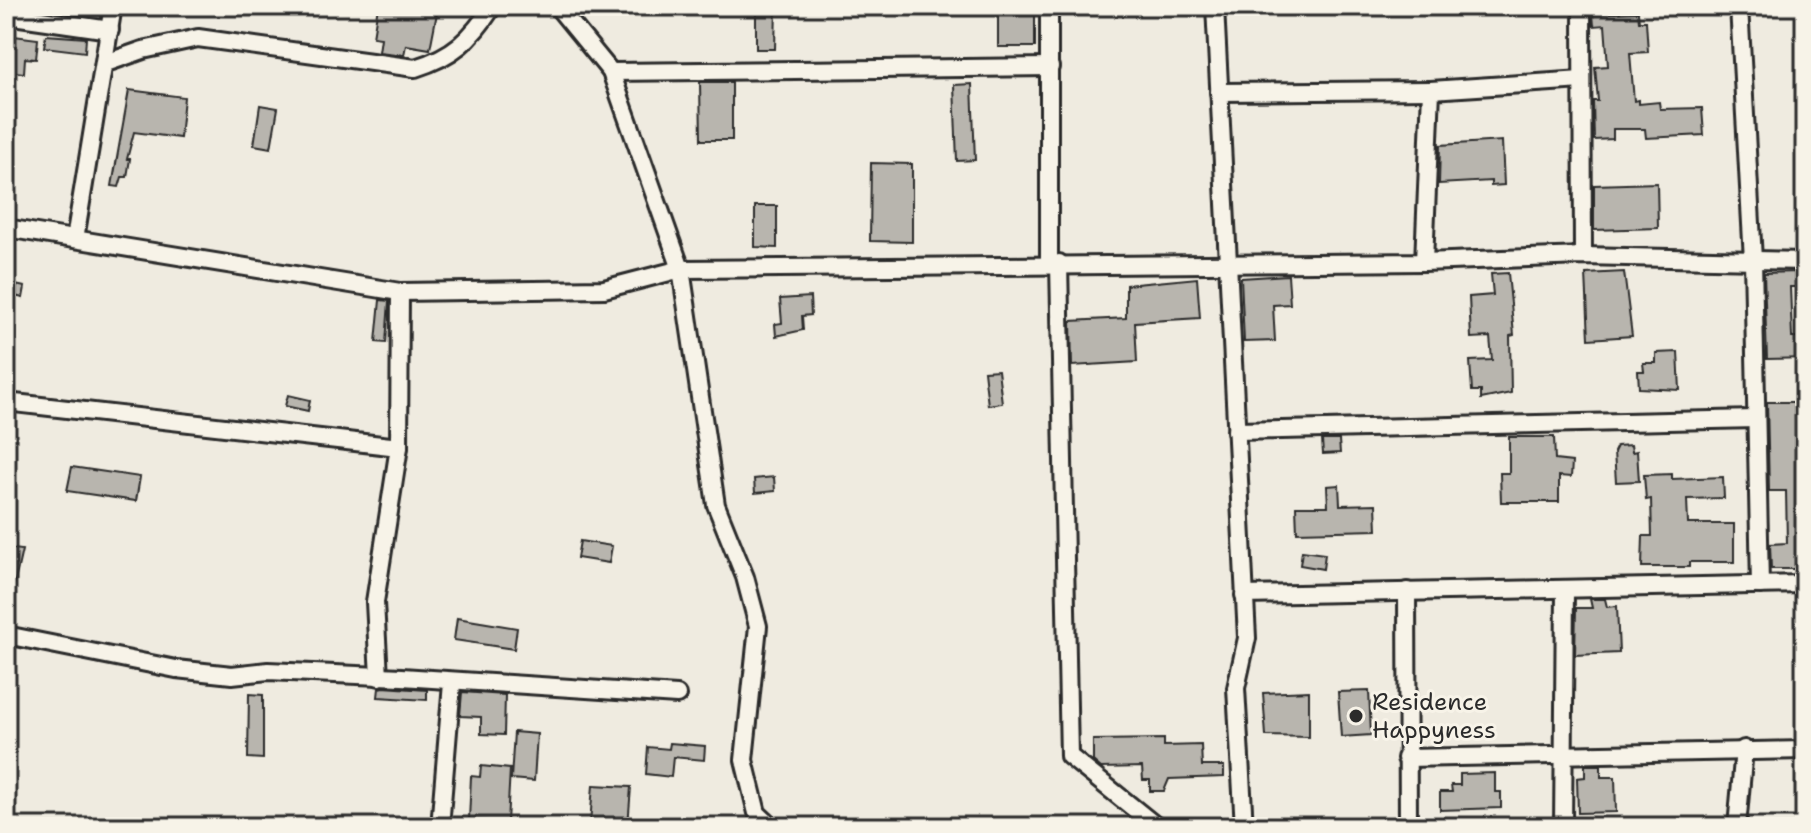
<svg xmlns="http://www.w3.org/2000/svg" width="1811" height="833" font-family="'Shantell Sans',sans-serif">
<rect width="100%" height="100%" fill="#efebe0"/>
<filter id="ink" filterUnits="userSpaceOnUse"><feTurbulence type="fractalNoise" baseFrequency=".0125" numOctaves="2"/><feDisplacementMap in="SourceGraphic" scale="16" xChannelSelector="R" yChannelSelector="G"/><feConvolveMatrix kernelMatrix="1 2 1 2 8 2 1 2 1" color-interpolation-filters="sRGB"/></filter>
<g filter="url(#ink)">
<!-- building -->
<g fill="#b8b5ae" stroke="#2b2b2b" stroke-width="2">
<path d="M378,6H410L437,13L430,49L406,45L404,55L379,52L381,38L373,37Z"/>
<path d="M756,6H776L775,49H756Z"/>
<rect x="998" y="6" width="37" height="41"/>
<path d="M1638,12L1639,21H1646L1648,52L1630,53L1634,101L1639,100V104L1659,102L1660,109L1702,108L1704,135L1646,138L1645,129H1613V139L1594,140L1593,101H1598L1595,67L1608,66L1605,25L1594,26L1593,14Z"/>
<path d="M6,35L38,39L36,59L25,58L24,73L6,71Z"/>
<path d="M46,35L86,38L85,52L44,47Z"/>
<path d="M700,82H732V140H701Z"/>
<path d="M972,84L975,160L957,161L954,85Z"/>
<path d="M129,90L184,97L180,138L134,132L127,159H130L127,177H122L119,187L112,186Z"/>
<path d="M260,105L278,108L271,148L254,145Z"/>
<path d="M1502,141L1504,185L1491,186V181L1439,184L1440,145Z"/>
<path d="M871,163L912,164V242L870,241Z"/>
<path d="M1657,183L1658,228L1594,230V185Z"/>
<path d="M755,206H777V248L755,247Z"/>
<path d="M1624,272L1632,336L1589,339L1586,274Z"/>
<path d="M1800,272L1801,287H1790L1792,337H1805V358L1767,359L1764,273Z"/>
<path d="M1508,273L1514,335L1510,336L1511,393L1481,399V391H1472L1470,361L1492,360L1490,337L1471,338L1469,297L1493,295L1491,274Z"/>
<path d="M1288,275L1290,304L1273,305L1275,341L1244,342L1241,278Z"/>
<path d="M1197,278L1200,318L1135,322L1137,362L1072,366L1071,321L1126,318V285Z"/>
<path d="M6,283L25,287L23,298L6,294Z"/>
<path d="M810,297L811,315L802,316L803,330L776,336L775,324L782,323L780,299Z"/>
<path d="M380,300L389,301L386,343L376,342Z"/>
<path d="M1678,352L1680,390L1639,388L1638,371H1644L1643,363H1656V353Z"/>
<path d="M998,370L1002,403L988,405L984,371Z"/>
<path d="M288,395L310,400L308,411L285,406Z"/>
<path d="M1767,402H1805L1802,569H1771L1770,544L1787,543L1786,491H1769Z"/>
<path d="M1509,437H1554L1555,460L1572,462L1571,477L1559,476V502H1501L1500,473H1509Z"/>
<path d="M1322,440H1339L1340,453L1323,454Z"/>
<path d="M1631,445L1632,452L1637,451L1639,481L1616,482L1614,452L1617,446Z"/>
<path d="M72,467L140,477L136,501L67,491Z"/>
<path d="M1672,474V479L1723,477L1724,498L1687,499L1688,524H1734V562H1689V567H1642L1643,536H1652L1651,499L1646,500L1644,475Z"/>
<path d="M774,477L775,491L755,493L754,479Z"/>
<path d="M1339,485L1340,505L1376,504L1377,530L1297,532L1296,506H1328L1327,486Z"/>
<path d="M580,541L612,546L609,563L577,558Z"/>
<path d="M6,548L22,550L13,590H6Z"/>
<path d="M1302,551L1325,554L1323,569L1300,565Z"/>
<path d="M1590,599H1605L1607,607L1617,606L1619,653L1575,655L1576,608H1592Z"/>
<path d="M457,618L517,628L514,649L454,640Z"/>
<path d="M383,687L427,690V700L378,697L379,688Z"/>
<path d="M1309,691V737L1266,736L1263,693Z"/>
<path d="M1369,691L1371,735L1341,737L1338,692Z"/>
<path d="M462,692L505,695L504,735L481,734V717L460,716Z"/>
<path d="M249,694L263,695V759L248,758Z"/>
<path d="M514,732L537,734L534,781L511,779Z"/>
<path d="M1164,739V746L1201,745L1202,766H1224V777L1169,779L1164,791H1150V780H1143L1142,767L1101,768L1093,761V740Z"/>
<path d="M670,743L705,746L704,760L673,757L671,777L646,774L648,747L669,749Z"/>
<path d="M1585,765H1601V777H1615L1616,812L1578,813L1577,778L1585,777Z"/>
<path d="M481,766L510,769L507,822L469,820L471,776L480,777Z"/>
<path d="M1495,773V792H1501V808L1440,810V792H1452L1451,785H1460V774Z"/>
<path d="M593,785L631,787L628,826L590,824Z"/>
</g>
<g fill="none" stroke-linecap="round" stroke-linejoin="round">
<defs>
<g id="street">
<path d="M557,6L611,72L681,269L716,505L745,577L758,626L744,760L757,813L772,827"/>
<path d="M1215,6L1247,638L1236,688L1244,827"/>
<path d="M1582,6L1583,256"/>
<path d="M1739,6L1753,260L1760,585"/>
<path d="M6,15L110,30"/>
<path d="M106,63L143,50L198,38L415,68C454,56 471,39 493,6"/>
<path d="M611,72L1050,67"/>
<path d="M1219,92L1431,90"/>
<path d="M6,228L400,292L604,289L681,269L1424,262L1583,256L1805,261"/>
<path d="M75,239L113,6"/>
<path d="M1424,262L1431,90L1582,80"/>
<path d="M1049,263V6"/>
<path d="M1059,263L1069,756L1157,827"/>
<path d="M6,402L399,447"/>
<path d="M1236,431L1756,419"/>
<path d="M1407,591L1408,827"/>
<path d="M1244,595L1805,584"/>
<path d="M6,635L176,669L232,675L268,671L402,677L677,695"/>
<path d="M379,677L375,602L399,447L400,292"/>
<path d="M1406,758L1805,750"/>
<path d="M440,827L452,683"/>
<path d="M1563,827L1565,589"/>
<path d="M1737,827L1744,749"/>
</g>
</defs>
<!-- street casing -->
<use href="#street" stroke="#2b2b2b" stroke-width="22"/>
<!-- street -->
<use href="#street" stroke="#f7f3e8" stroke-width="16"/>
</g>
</g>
<!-- markers -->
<circle fill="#2b2b2b" stroke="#f7f3e8" stroke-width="3" cx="1356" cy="716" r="8"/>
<g text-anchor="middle" stroke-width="6" stroke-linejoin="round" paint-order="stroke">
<!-- poi labels -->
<g font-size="24" fill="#2b2b2b" stroke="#f7f3e8" text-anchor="start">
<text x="1372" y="710">Residence<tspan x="1372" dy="28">Happyness</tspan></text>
</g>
</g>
<!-- margin -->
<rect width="1811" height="833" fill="none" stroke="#f7f3e8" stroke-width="32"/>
<rect x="16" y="16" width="1779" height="801" fill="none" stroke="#2b2b2b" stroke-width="3" filter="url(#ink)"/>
</svg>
